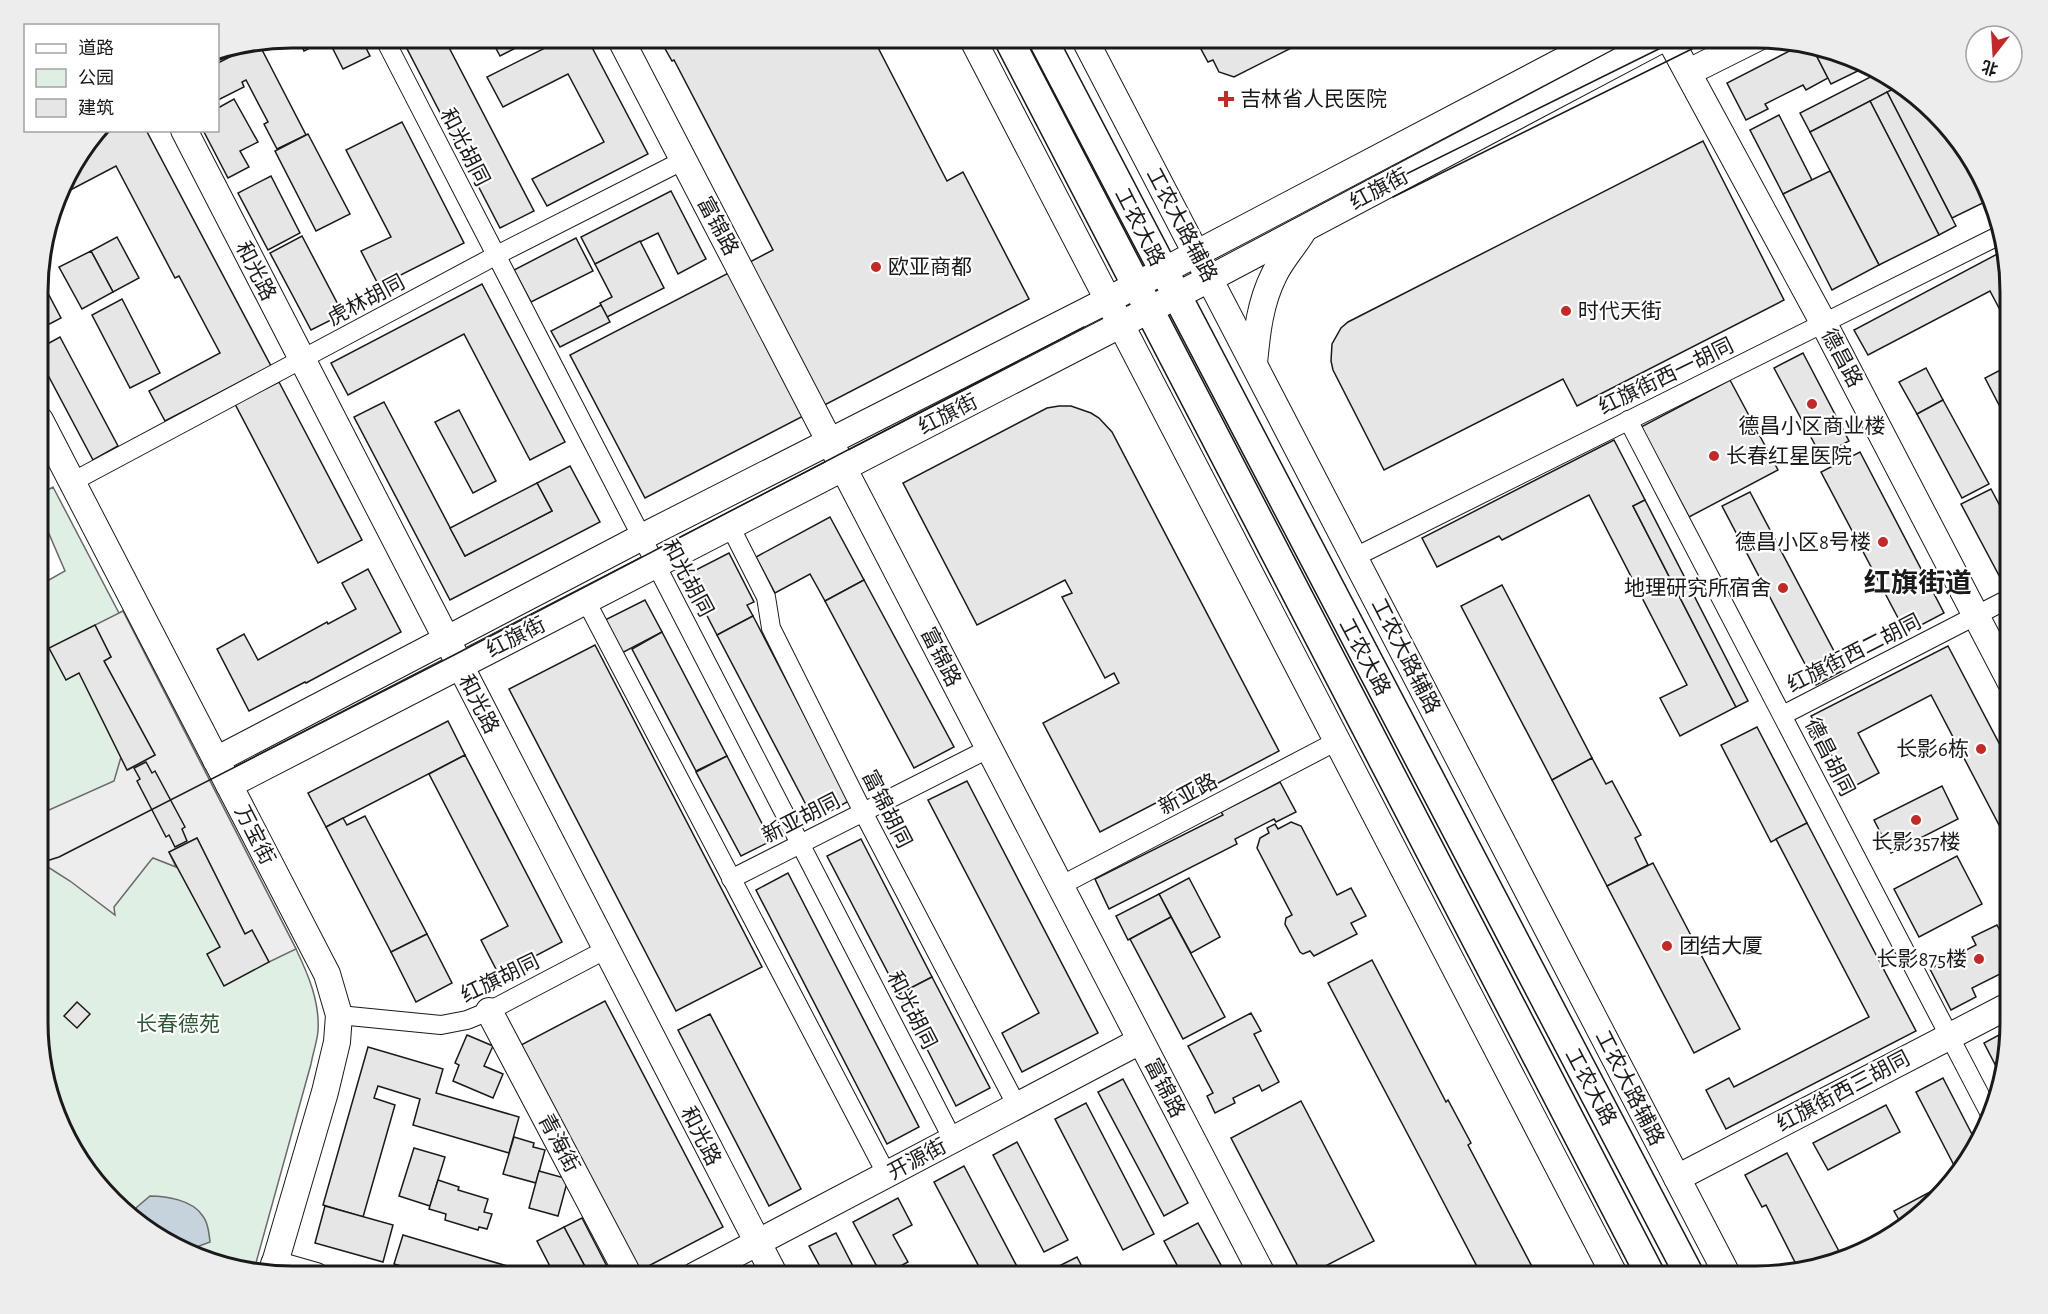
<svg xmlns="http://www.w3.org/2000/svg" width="2048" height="1314" font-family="'Alegreya Sans','Noto Sans SC',sans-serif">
<rect width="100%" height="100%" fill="#fff"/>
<!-- green -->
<path fill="#e0efe3" stroke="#6a6a6a" stroke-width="1.5" d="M53,487L119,613L123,611L296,949C308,974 320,1002 318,1031C317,1042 313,1053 311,1064L254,1270L210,1263L150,1233L72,1150L40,1055V585L65,571L40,513V494Z"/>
<!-- parking -->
<path fill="#ededed" stroke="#6a6a6a" stroke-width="1.5" d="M123,611L296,949L269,962L252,931L245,934L197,838L169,852L176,867L153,858L151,860L114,907L115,915L70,881L40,862V814L114,781L121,757L128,770L155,755L104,661L111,657L95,625Z"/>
<!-- water -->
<path fill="#c6d2dc" stroke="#6a6a6a" stroke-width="1.5" d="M150,1196C166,1196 192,1200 202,1215C208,1222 209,1233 210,1242L186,1251L150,1233L132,1214L137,1207Z"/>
<!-- building -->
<g fill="#e6e6e6" stroke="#1a1a1a" stroke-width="1.5">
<path d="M288,38H361L370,56L343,69L328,39L304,51L299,41L291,45Z"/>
<path d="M409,38H444L534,211L500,228L403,41Z"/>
<path d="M495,38H535L500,56L491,39Z"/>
<path d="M565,38H587L648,154L547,206L532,179L604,142L568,74L503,107L487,77Z"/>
<path d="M659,38H873L947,181L963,172L1029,299L645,498L570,355L773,250L674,60L672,61Z"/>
<path d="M1195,38H1311L1234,77L1219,72L1213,60L1208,62Z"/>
<path d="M259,44L306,135L277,149L264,124L268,122L246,80L242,82L244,87L218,100V63L251,46Z"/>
<path d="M1801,45L1812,47L1828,78L1806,90L1803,85L1765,104L1768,109L1746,120L1727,83Z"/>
<path d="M1812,47L1838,51L1868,66L1831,84Z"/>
<path d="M1880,72L1898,81L1902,85L1810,132L1800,113Z"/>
<path d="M1902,85L1958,145L1987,201L1952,218L1887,92Z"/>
<path d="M1887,92L1956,226L1939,235L1870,101Z"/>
<path d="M234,99L258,142L240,151L249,167L228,178L203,130H218V108Z"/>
<path d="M1870,101L1939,235L1879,265L1810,132Z"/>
<path d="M1779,115L1812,180L1783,194L1750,130Z"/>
<path d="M402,122L464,243L379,286L361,251L391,237L346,150Z"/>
<path d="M101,130H146L271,366L165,421L149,391L220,353L179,276L175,278L116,166L59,196L64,179Z"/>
<path d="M308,134L350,214L316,231L275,151Z"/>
<path d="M1703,141L1784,300L1577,406L1563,379L1384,470L1333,370L1331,361L1332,344L1341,328L1348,322Z"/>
<path d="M1830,171L1879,265L1832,290L1783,194Z"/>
<path d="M271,176L300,233L268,250L238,193Z"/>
<path d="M671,191L706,259L678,274L658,233L595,264L581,237Z"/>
<path d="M302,236L343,314L311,330L270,253Z"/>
<path d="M117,237L139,278L113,292L91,251Z"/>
<path d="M576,238L593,271L531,302L514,270Z"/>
<path d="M640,241L664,288L607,317L600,303L612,297L595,264Z"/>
<path d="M91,251L113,292L82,309L59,267Z"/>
<path d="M2003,251L2010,275V329L1990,291L1868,355L1854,330Z"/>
<path d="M40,278L61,318L40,329Z"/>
<path d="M482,284L565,442L530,460L464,334L348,395L331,363Z"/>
<path d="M122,299L160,373L130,388L92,315Z"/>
<path d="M601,305L610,322L560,347L551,331Z"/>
<path d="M60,337L118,446L93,460L40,360V348Z"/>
<path d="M1803,353L1849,441L1821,456L1774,368Z"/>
<path d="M2010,365V426L1985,378Z"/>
<path d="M1926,368L1943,400L1917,414L1899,382Z"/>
<path d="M1730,380L1778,470L1689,517L1641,427Z"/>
<path d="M279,382L362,540L318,563L235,404Z"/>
<path d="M1943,400L1989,484L1962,498L1917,414Z"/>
<path d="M384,402L465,556L552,511L537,483L570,466L600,522L450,600L354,417Z"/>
<path d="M1059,406H1071L1091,413L1099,418L1112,432L1279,751L1205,790L1200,780L1100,832L1043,723L1119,683L1114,673L1105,678L1062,597L1072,593L1065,580L977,625L903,483L1047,408Z"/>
<path d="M459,410L496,481L473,493L435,422Z"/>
<path d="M1614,440L1645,500L1633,506L1736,707L1680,736L1660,698L1687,685L1589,495L1502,540L1499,536L1437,567L1422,538Z"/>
<path d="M1860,452L1944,613L1906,633L1821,472Z"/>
<path d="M537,483L552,511L465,556L450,528Z"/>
<path d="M1991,489L2010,525V579L2003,583L1961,504Z"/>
<path d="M1750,492L1844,670L1816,685L1722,506Z"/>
<path d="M1645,500L1748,701L1736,707L1633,506Z"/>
<path d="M830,517L864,580L825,601L810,574L775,593L756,557Z"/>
<path d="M729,553L754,602L747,605L753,616L717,635L686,575Z"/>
<path d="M368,569L401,632L306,683L305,682L249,711L217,649L244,634L258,660L327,622L328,624L356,609L342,583Z"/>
<path d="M864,580L954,747L914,768L825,601Z"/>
<path d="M1502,585L1592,758L1552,780L1461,606Z"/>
<path d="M645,600L662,632L618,655L601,622Z"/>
<path d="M753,616L849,801L814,820L717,635Z"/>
<path d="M95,625L111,657L104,661L155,755L127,770L79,673L66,680L49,648Z"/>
<path d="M662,632L727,756L696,771L632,649Z"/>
<path d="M595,645L762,967L676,1011L509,689Z"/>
<path d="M1948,646L2010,764V846L1931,695L1858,733L1879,773L1849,789L1811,716Z"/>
<path d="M448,721L465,755L326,827L308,793Z"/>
<path d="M1757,727L1807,823L1771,842L1721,745Z"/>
<path d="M465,755L562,942L499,975L481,940L508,926L429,774Z"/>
<path d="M727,756L771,841L741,856L696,772Z"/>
<path d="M1592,758L1606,784L1612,781L1641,835L1635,838L1648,865L1607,886L1552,780Z"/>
<path d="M146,762L152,773L155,771L185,827L182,829L187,841L175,847L169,835L166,837L137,781L140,779L134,768Z"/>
<path d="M967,781L1098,1033L1022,1072L1002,1033L1039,1013L928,800Z"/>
<path d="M1280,782L1296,812L1276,822L1274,819L1235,839L1237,844L1109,909L1095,879L1223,815L1221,812Z"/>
<path d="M1942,786L1958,819L1891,853L1874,820Z"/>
<path d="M365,816L427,934L391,952L326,827L343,818L347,825Z"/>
<path d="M1291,822L1301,826L1337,895L1351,888L1366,916L1351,923L1357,934L1314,956L1310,951L1303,954L1300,952L1285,924L1286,918L1292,915L1257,848L1260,838L1269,833L1267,828L1275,824L1278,829Z"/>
<path d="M1807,823L1916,1031L1726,1129L1706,1090L1729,1078L1734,1087L1869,1017L1776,839Z"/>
<path d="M197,838L245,934L252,930L269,962L224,986L207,954L220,947L169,852Z"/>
<path d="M861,839L932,977L899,994L827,856Z"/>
<path d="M1957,856L1982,904L1919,937L1894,889Z"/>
<path d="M1653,863L1740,1029L1694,1053L1607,886Z"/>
<path d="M788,873L919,1127L887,1144L756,890Z"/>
<path d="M1189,878L1220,937L1191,953L1159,894Z"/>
<path d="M1159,894L1171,917L1128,940L1116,916Z"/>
<path d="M1171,917L1225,1017L1183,1039L1130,939Z"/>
<path d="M1997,925L2010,950V969L1972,988L1976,997L1951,1010L1930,969L1976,945L1972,937Z"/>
<path d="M427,934L452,983L416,1002L391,952Z"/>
<path d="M1372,960L1446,1102L1448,1100L1471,1143L1468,1145L1537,1276H1482L1425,1167L1328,983Z"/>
<path d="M932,977L990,1088L956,1106L899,994Z"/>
<path d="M605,1001L723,1227L639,1271L521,1045Z"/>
<path d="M77,1002L90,1014L77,1028L64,1016Z"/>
<path d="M1251,1013L1261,1031L1254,1034L1279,1082L1262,1091L1259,1085L1233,1098L1235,1103L1215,1113L1207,1096L1213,1093L1188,1046Z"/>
<path d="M710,1014L801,1189L769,1206L678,1030Z"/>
<path d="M2010,1029L2003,1075L2001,1076L1984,1043Z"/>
<path d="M467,1035L493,1046L484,1066L503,1074L493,1098L453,1081L459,1065L455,1063Z"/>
<path d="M368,1047L443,1069L436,1093L519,1117L509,1153L413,1125L420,1099L378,1086L374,1098L395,1105L363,1217L323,1205Z"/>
<path d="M1943,1078L1977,1144L1967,1164L1958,1173L1916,1092Z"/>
<path d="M1123,1079L1188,1203L1164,1216L1098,1092Z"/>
<path d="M1301,1101L1374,1241L1306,1276H1303L1231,1138Z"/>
<path d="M1086,1103L1154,1234L1123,1250L1055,1119Z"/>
<path d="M1886,1105L1900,1132L1828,1170L1813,1143Z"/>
<path d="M514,1137L534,1143L533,1147L545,1150L536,1183L503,1174Z"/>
<path d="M1017,1142L1068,1240L1044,1252L993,1155Z"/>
<path d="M414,1148L445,1157L430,1206L399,1196Z"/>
<path d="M1787,1153L1841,1255L1798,1268L1766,1205L1762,1207L1745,1175Z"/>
<path d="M964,1166L1022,1276H984L934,1182Z"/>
<path d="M539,1171L568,1179L558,1216L529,1208Z"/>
<path d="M438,1180L459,1187L458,1190L488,1199L484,1212L492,1214L487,1229L479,1227L478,1230L445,1220L446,1214L429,1209Z"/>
<path d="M1930,1192L1933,1196L1902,1225L1894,1211Z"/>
<path d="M898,1198L912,1225L893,1235L908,1262L882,1276L853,1222Z"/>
<path d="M325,1206L393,1225L383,1262L315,1243Z"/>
<path d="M582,1218L612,1276H590L564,1227Z"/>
<path d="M1198,1223L1227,1276H1183L1164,1241Z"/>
<path d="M564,1227L589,1274L585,1276H555L537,1241Z"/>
<path d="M836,1233L858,1276H825L809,1246Z"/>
<path d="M403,1235L534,1274L533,1276H437L394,1264Z"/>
<path d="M1077,1257L1087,1276H1057L1053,1269Z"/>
<path d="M912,1269L916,1276H898Z"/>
</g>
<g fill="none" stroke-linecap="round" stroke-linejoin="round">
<defs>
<g id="street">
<path d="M384,38C571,406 764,772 953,1140"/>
<path d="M1628,420L1991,1116"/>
<path d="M72,482L495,256L684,160"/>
<path d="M730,526L766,597L771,628L863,812L1017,1106"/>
<path d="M1355,557L1998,236"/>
<path d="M586,601L887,1175"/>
<path d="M1783,715L2010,598"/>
<path d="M731,879L988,749"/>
<path d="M1060,886L1337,741"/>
<path d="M339,1015L441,1025L467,1020L489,1011L605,950"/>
</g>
<g id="secondary">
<path d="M620,38L1263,1276"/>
<path d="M972,38L1615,1276"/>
<path d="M1084,38L1728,1276"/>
<path d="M1669,38L1824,324L2010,681"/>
<path d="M1689,72L1757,38"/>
<path d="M184,130L775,1276"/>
<path d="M1254,363C1257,332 1260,303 1274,275C1281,260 1294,246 1303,231"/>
<path d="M40,420L327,974L339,1015L337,1042L325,1092L272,1273"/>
<path d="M216,760L642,537L1108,300L1606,38"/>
<path d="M229,785L1209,279L1664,38"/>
<path d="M489,1011L629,1276"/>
<path d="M1677,1178L2010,1005"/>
<path d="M274,1264L316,1276"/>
<path d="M694,1276L1140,1041"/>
</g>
<g id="primary">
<path d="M1008,38L1651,1276"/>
<path d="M1042,38L1690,1276"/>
</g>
</defs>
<!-- street casing -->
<use href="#street" stroke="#1a1a1a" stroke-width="20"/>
<!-- secondary casing -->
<use href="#secondary" stroke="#1a1a1a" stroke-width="28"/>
<!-- primary casing -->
<use href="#primary" stroke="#1a1a1a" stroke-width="31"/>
<!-- street -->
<use href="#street" stroke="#fff" stroke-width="18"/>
<!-- secondary -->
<use href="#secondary" stroke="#fff" stroke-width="26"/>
<!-- primary -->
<use href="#primary" stroke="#fff" stroke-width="28"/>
<!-- tram -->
<g stroke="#1a1a1a" stroke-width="1.5">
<path d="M1386,184L1681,38"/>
<path d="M1393,197L1714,38"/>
<path d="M40,863L59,857L454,655L1084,327"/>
</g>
</g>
<!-- markers -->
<g fill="#c62828" stroke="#fff" stroke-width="2">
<path d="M1223 90h6v6h6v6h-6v6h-6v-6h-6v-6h6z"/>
<circle cx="876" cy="267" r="6"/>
<circle cx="1566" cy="311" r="6"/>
<circle cx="1812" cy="404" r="6"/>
<circle cx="1714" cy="456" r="6"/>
<circle cx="1883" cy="542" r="6"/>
<circle cx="1783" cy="588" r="6"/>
<circle cx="1981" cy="749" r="6"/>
<circle cx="1916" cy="820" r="6"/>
<circle cx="1667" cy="946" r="6"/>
<circle cx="1979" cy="959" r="6"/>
</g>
<g text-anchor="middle" stroke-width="4.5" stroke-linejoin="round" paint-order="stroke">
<!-- poi labels -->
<g font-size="21" fill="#1a1a1a" stroke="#fff" text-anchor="start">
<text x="1240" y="106">吉林省人民医院</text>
<text x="888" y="274">欧亚商都</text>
<text x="1578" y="318">时代天街</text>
<text x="1812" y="433" text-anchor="middle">德昌小区商业楼</text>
<text x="1726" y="463">长春红星医院</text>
<text x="1871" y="549" text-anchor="end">德昌小区8号楼</text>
<text x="1771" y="595" text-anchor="end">地理研究所宿舍</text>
<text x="1969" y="756" text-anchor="end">长影6栋</text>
<text x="1916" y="849" text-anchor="middle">长影357楼</text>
<text x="1679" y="953">团结大厦</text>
<text x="1967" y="966" text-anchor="end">长影875楼</text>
</g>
<!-- street labels -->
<g font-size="21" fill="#1a1a1a" stroke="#fff">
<text transform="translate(465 147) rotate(63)" y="7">和光胡同</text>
<text transform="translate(1379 189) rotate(-28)" y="7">红旗街</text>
<text transform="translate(1182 225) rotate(62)" y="7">工农大路辅路</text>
<text transform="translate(718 226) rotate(62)" y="7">富锦路</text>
<text transform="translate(1140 227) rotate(63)" y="7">工农大路</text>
<text transform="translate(256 271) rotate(63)" y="7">和光路</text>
<text transform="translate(366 300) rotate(-28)" y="7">虎林胡同</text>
<text transform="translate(1842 358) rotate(62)" y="7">德昌路</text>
<text transform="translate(1666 376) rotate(-26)" y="7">红旗街西一胡同</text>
<text transform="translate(948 414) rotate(-27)" y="7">红旗街</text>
<text transform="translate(688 578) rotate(62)" y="7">和光胡同</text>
<text transform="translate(516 637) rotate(-27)" y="7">红旗街</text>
<text transform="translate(1854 653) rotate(-27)" y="7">红旗街西二胡同</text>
<text transform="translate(1406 656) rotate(63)" y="7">工农大路辅路</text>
<text transform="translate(941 657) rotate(63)" y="7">富锦路</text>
<text transform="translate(1365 657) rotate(62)" y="7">工农大路</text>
<text transform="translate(479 704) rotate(63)" y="7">和光路</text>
<text transform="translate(1830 757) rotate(63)" y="7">德昌胡同</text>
<text transform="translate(1188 794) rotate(-28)" y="7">新亚路</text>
<text transform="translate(887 809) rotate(63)" y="7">富锦胡同</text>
<text transform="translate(801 818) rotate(-27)" y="7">新亚胡同</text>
<text transform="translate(255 835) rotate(63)" y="7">万宝街</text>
<text transform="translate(500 978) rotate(-26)" y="7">红旗胡同</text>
<text transform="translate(912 1010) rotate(63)" y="7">和光胡同</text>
<text transform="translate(1591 1087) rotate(62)" y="7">工农大路</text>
<text transform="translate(1165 1088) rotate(63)" y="7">富锦路</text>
<text transform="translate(1630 1088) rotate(63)" y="7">工农大路辅路</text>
<text transform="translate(1843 1091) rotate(-28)" y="7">红旗街西三胡同</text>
<text transform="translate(701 1136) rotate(63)" y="7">和光路</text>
<text transform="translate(559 1143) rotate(62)" y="7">青海街</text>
<text transform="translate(917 1159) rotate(-28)" y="7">开源街</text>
</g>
<!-- park labels -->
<g font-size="21" fill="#2b5a34" stroke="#fff">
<text x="178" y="1031">长春德苑</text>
</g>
<!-- district labels -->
<g font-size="27" font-weight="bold" fill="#1a1a1a" stroke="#fff">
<text x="1918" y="592">红旗街道</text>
</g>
</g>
<!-- crop -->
<path d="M0 0H2048V1314H0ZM292 48H1756A244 244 0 0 1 2000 292V1022A244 244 0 0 1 1756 1266H292A244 244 0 0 1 48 1022V292A244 244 0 0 1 292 48Z" fill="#ededed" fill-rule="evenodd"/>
<path fill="none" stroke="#1a1a1a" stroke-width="3" d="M292 48H1756A244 244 0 0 1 2000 292V1022A244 244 0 0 1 1756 1266H292A244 244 0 0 1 48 1022V292A244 244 0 0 1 292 48Z"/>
<!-- legend -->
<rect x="24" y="24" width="195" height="108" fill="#ffffff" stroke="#a3a3a3" stroke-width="1.5"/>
<rect x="36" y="44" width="30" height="9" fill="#ffffff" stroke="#a3a3a3" stroke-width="1.5"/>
<text x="78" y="54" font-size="18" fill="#1a1a1a">道路</text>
<rect x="36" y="69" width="30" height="18" fill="#e0efe3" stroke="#a3a3a3" stroke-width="1.5"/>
<text x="78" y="84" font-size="18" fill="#1a1a1a">公园</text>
<rect x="36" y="99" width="30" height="18" fill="#e6e6e6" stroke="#a3a3a3" stroke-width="1.5"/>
<text x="78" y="114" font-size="18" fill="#1a1a1a">建筑</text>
<!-- north arrow -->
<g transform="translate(1994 54) rotate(197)"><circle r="28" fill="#ffffff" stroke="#a3a3a3" stroke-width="1.5"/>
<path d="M0-4.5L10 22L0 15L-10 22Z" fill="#c62828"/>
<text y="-9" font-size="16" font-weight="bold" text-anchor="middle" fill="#1a1a1a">北</text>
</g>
</svg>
